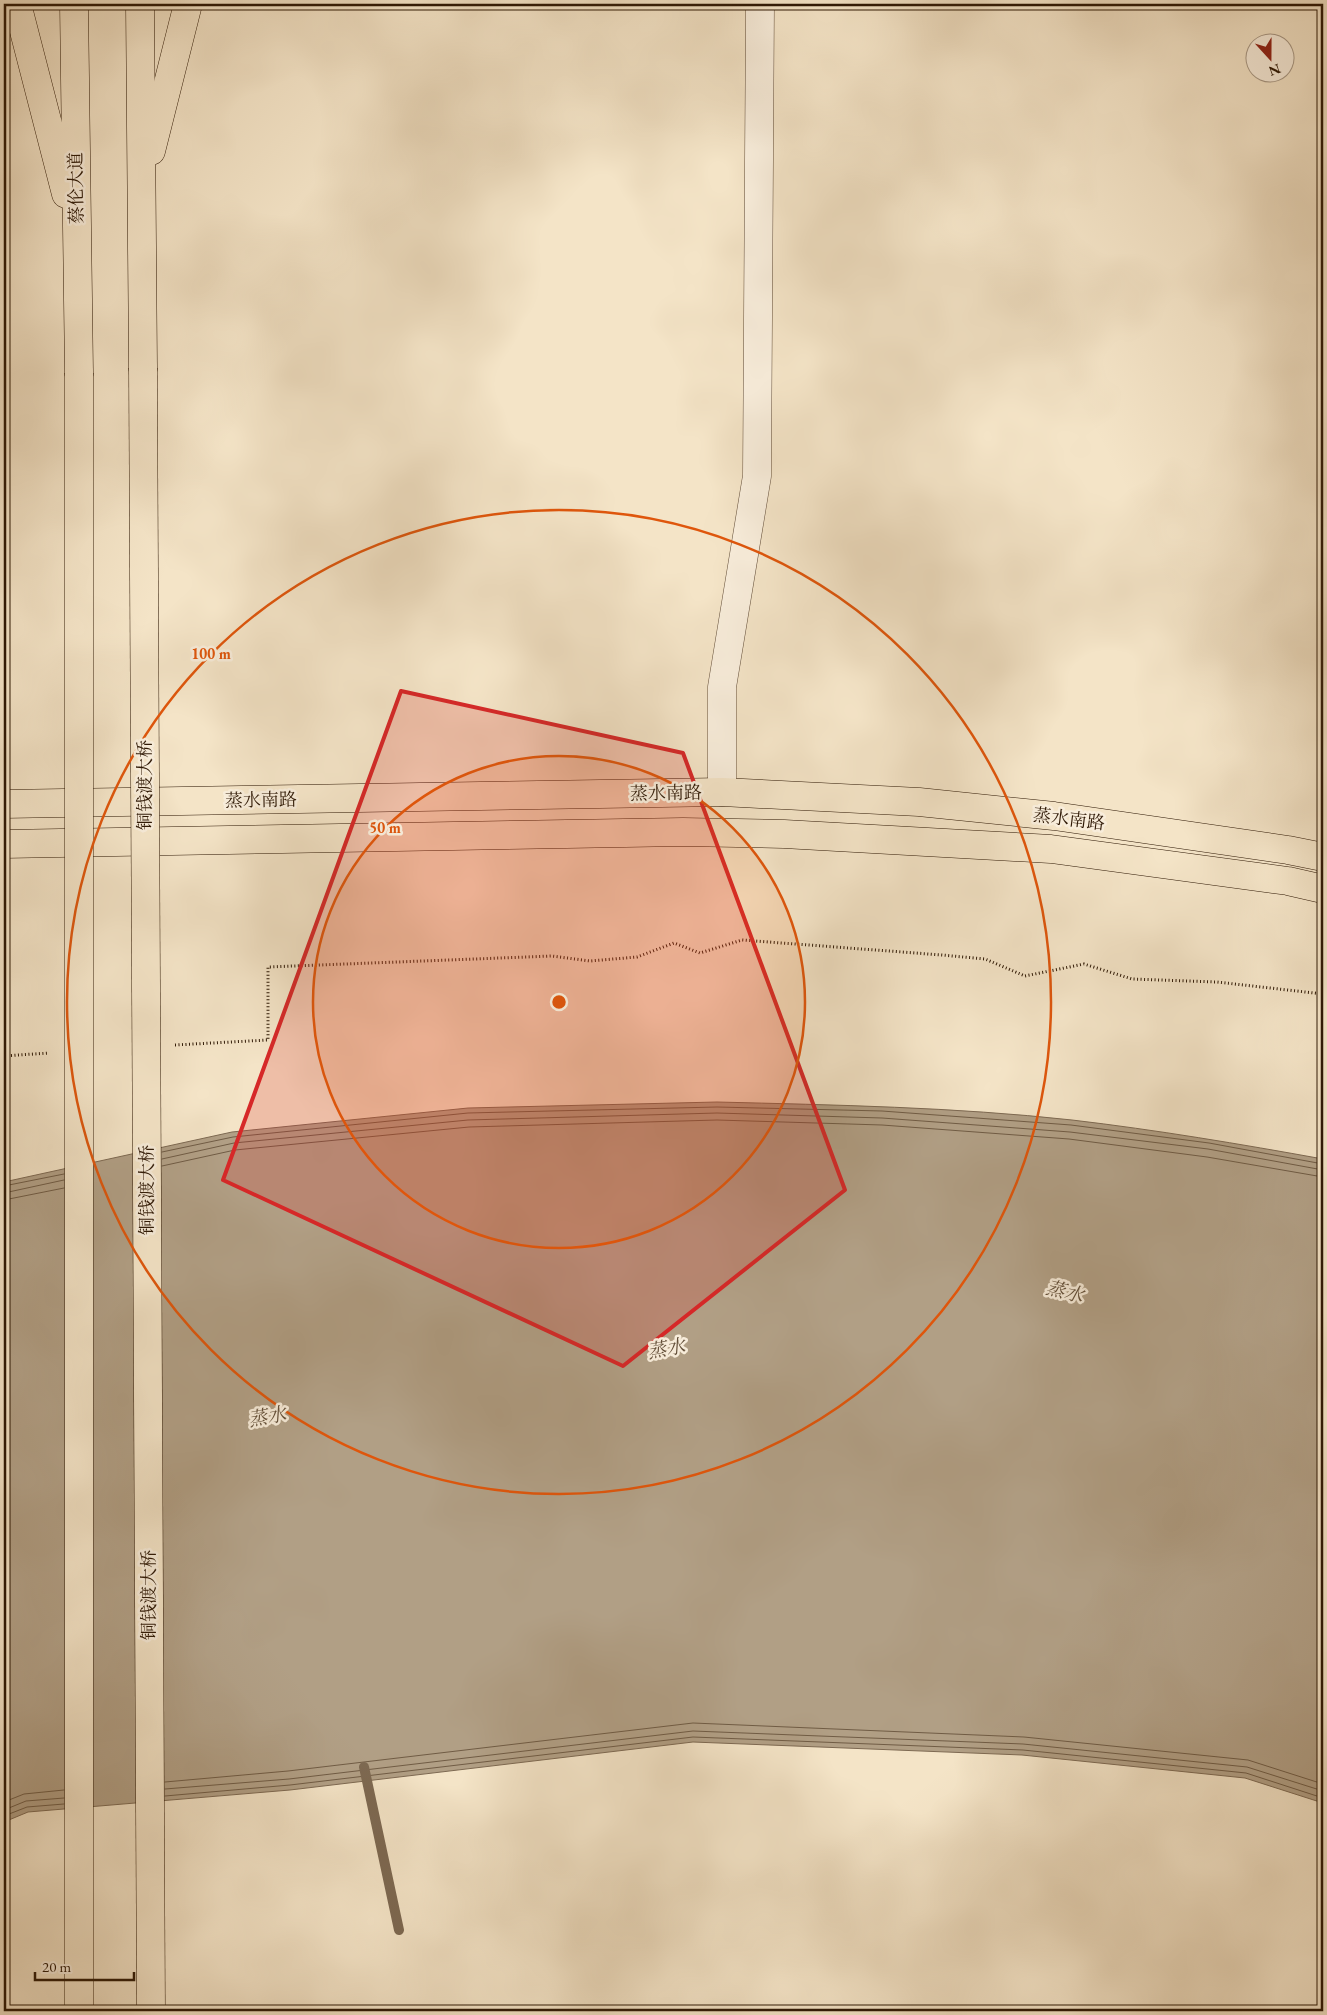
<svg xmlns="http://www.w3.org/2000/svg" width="1327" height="2015" font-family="'EB Garamond','Noto Serif SC',serif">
<rect width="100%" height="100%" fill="#f4e4c7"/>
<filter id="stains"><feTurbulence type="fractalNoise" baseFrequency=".004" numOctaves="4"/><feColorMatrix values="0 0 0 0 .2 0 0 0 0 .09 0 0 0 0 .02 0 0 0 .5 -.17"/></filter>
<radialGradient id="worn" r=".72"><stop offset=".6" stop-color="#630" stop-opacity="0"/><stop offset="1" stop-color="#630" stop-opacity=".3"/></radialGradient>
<!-- water -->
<path fill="#b19f85" stroke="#7d6952" d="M717,1102C835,1105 954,1107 1072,1120C1157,1130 1240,1144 1323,1159V1803L1245,1778L1022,1755L693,1742L290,1790L28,1812L4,1822V1182L232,1132L468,1108Z"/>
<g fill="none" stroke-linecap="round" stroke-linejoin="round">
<!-- shore -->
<g stroke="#705c45" stroke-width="1">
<path d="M162,1152L233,1137L468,1113L717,1107L882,1111L1071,1125L1209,1143L1323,1164"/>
<path d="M162,1159L234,1143L468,1120L717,1113L882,1118L1070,1132L1208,1149L1323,1170"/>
<path d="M162,1166L235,1150L469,1127L717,1120L882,1125L1069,1139L1207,1157L1323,1177"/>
<path d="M4,1186L64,1174"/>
<path d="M4,1193L64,1180"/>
<path d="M4,1200L64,1188"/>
<path d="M165,1782L288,1771L693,1723L1024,1737L1248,1760L1323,1784"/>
<path d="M165,1789L289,1779L693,1731L1023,1744L1247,1767L1323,1791"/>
<path d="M165,1796L290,1785L693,1737L1023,1750L1246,1773L1323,1798"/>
<path d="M4,1802L24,1794L64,1790"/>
<path d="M4,1810L26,1801L64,1798"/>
<path d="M4,1816L27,1807L64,1804"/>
</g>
<!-- stream -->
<path stroke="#7d6952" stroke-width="10" d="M364,1767L399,1930"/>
<defs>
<path id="minor" d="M722,792V687L757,476L760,4"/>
<g id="primary">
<path d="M4,804L722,792L919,802L1054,816L1288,850L1323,857"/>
<path d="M4,844L683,832L784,834L1051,849L1288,881L1323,889"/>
</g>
<g id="trunk">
<path d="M17,4L66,194"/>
<path d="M74,4L79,373"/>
<path d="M140,4L143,368"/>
<path d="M151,151L188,4"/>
</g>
</defs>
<!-- minor casing -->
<use href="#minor" stroke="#604b36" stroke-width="29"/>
<!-- primary casing -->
<use href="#primary" stroke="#2e1805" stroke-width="29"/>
<!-- trunk casing -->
<use href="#trunk" stroke="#2e1805" stroke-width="29"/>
<!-- path -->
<g stroke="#2e1805" stroke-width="3" stroke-dasharray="1 2.5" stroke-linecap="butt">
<path d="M175,1045L268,1040V967L552,956L590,961L637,957L674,943L700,953L742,940L942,955L985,959L1025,976L1084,964L1132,979L1217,982L1323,994"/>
<path d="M4,1056L49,1053"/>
</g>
<!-- minor -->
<use href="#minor" stroke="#f8eddb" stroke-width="28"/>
<!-- primary -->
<use href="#primary" stroke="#f4e4c7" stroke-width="28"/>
<!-- trunk -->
<use href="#trunk" stroke="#f4e4c7" stroke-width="28"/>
<defs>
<g id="trunk-bridge">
<path d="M143,368L151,2011"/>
<path d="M79,2011V373"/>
</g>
</defs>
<!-- trunk-bridge casing -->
<use href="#trunk-bridge" stroke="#2e1805" stroke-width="29" stroke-linecap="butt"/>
<!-- trunk-bridge -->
<use href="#trunk-bridge" stroke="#f4e4c7" stroke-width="28"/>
</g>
<!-- marked area -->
<path fill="#d62828" fill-opacity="0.2" stroke="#d62828" stroke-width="4" stroke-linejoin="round" d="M401,691L683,753L845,1190L623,1366L223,1180Z"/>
<!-- distance rings -->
<circle cx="559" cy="1002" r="246" fill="#df560c" fill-opacity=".12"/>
<g fill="none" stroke="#df560c" stroke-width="2.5">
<circle cx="559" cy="1002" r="246"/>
<circle cx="559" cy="1002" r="492"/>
</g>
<g text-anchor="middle" stroke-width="5" stroke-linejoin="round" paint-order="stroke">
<!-- street labels -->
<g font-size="18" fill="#2e1805" stroke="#f8eddb">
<text transform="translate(76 188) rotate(-91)" y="6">蔡伦大道</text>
<text transform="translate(145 785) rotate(-90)" y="6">铜钱渡大桥</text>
<text transform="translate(666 793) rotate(-1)" y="6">蒸水南路</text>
<text transform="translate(261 800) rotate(-1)" y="6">蒸水南路</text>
<text transform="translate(1069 819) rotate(7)" y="6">蒸水南路</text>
<text transform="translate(147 1190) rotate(-90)" y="6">铜钱渡大桥</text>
<text transform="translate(149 1595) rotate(-90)" y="6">铜钱渡大桥</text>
</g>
<!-- water labels -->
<g font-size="19" font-style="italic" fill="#624e38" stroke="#f8eddb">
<text transform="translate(1065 1291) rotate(14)" y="7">蒸水</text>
<text transform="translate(666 1348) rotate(-10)" y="7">蒸水</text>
<text transform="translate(267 1416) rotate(-10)" y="7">蒸水</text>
</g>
</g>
<circle cx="559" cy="1002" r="8" fill="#df560c" stroke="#f8eddb" stroke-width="2.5"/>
<g font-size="15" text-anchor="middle" font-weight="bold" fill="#df560c" stroke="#f8eddb" stroke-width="5" stroke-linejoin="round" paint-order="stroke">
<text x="211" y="659">100 m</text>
<text x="385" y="833">50 m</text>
</g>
<!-- margin -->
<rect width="1327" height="2015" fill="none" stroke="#f4e4c7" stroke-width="20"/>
<rect x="5" y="5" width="1317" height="2005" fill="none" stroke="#2e1805" stroke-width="2.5"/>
<rect x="10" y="10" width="1307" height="1995" fill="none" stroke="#2e1805"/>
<!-- north arrow -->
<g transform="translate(1270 58) rotate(159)"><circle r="24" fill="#f8eddb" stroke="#a79885"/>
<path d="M0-4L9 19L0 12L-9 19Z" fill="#8f2418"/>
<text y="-8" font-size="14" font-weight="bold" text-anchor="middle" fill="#2e1805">N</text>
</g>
<!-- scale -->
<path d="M35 1972v8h99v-8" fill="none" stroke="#2e1805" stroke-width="2.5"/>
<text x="42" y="1972" font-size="15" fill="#2e1805" stroke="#f8eddb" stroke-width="4" paint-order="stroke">20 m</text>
<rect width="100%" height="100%" filter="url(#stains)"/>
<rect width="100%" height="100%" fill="url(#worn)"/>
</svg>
